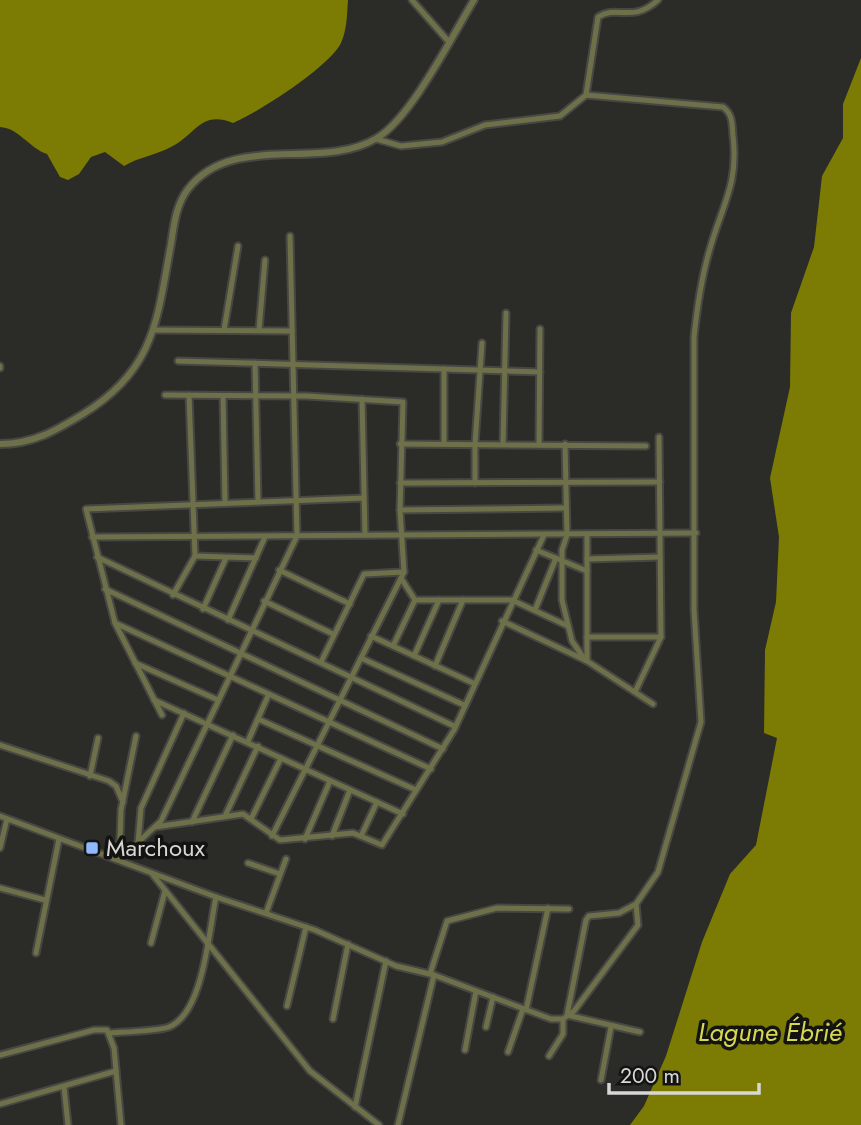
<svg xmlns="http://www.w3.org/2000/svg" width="861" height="1125" font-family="Jost,sans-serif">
<rect width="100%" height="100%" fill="#2b2b28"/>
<!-- water -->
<g fill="#7c7c05">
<path d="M0,0H348C347,14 347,30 341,43C329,67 259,112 233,123C200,110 196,135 171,147C156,155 139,157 124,166L105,152L91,157L79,174L68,180L60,177L47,154C29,148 19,128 0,127Z"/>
<path d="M861,58V1125H630L644,1106L666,1056L702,942L730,874L756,845L777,738L764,733L765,650L776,602L779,537L770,478L790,387L791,313L814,247L822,176L843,138V104Z"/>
</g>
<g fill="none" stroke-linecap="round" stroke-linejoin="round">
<defs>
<g id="minor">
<path d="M412,0L449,42"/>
<path d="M586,95L723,107C733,114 732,125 733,136C739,185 721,207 709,252C701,280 697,308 694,337V610L701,722L658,872L636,904L619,913L589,916L586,920L567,1015L640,1032"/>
<path d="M376,139L401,146L442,142L485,125L560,116L586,95L598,17C617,4 632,24 658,0"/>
<path d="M154,330L292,331"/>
<path d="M224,330L238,246"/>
<path d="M259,330L265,260"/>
<path d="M178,361L540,372"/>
<path d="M255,363L258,502"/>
<path d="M0,366V368"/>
<path d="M165,395L307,396L403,402L400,510L404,572L272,836"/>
<path d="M223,396L225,503"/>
<path d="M362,399L365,535"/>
<path d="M400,444L646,446"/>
<path d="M444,444V369"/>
<path d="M503,444L506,313"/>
<path d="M539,444L540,329"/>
<path d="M565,444L567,535L562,550V600L572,641L585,660"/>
<path d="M400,483L660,482"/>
<path d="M475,483V444L482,343"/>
<path d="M400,510L566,508"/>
<path d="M92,537L696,533"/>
<path d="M536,550L587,571"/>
<path d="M195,556L256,558"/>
<path d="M97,557L454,726"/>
<path d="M587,559L660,557"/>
<path d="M279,570L350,604"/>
<path d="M401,578L415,600H512L568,626"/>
<path d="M105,589L443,749"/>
<path d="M173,595L195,556L189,395"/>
<path d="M264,601L333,634"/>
<path d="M203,609L226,558"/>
<path d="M535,610L556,558"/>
<path d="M228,620L265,537"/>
<path d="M502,621L587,661L653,704"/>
<path d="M115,623L431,769"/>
<path d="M371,636L473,683"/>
<path d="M587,637H661"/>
<path d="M393,646L415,600"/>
<path d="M414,656L439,600"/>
<path d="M361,658L464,705"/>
<path d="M587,661V535"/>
<path d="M321,662L364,574L404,572"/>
<path d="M135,663L218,700"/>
<path d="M435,666L463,600"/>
<path d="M635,692L661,637L659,437"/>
<path d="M154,700L403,814"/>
<path d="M162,715L115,623L86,509L364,498"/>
<path d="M258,719L416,790"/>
<path d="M248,741L268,696"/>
<path d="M0,745L109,781L116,786L123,802"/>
<path d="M90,776L98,738"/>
<path d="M0,816L216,897L315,930L396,966L434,975L551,1019H563L574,1011L638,925L636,904"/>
<path d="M225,816L258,746"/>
<path d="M251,819L281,758"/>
<path d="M192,822L233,735"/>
<path d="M155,827L243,814L280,840L353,833L382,845L454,730L544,535"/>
<path d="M332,836L350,790"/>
<path d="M361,836L377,802"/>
<path d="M305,839L330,781"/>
<path d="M138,843L141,808L184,713"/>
<path d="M0,848L7,819"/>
<path d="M112,856L120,840L121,810L136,736"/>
<path d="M120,859L161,821L297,536L290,236"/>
<path d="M248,863L280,874"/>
<path d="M153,875L310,1071L379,1125"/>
<path d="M0,888L45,900"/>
<path d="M266,913L286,859"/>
<path d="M151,943L165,891"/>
<path d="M36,953L59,839"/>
<path d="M430,974L447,921L497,908L569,909"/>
<path d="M287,1006L306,927"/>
<path d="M526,1010L548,908"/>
<path d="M333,1019L348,944"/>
<path d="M486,1027L493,997"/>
<path d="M110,1033C124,1032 158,1031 169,1027C204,1013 209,929 216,897"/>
<path d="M465,1050L476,991"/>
<path d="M508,1052L523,1009"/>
<path d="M0,1055L94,1030H107L114,1048L121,1125"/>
<path d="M549,1056L563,1034V1019"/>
<path d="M601,1080L611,1027"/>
<path d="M64,1087L68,1125"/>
<path d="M0,1104L116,1071"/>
<path d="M355,1107L386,961"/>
<path d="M398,1125L434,975"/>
</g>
<path id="tertiary" d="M0,444C33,444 55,431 83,414C155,370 157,320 171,244C174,224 176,205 188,189C233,131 321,172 377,138C412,117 452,36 474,0"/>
</defs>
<!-- minor casing -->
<use href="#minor" stroke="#474744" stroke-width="9"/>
<!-- tertiary casing -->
<use href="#tertiary" stroke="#474744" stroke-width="10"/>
<!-- minor -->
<use href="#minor" stroke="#6e704a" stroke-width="5"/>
<!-- tertiary -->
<use href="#tertiary" stroke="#6e704a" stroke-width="6"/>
</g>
<!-- markers -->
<rect fill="#8fb8fd" stroke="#131312" stroke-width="2.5" x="85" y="841" width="14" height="14" rx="3.5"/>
<g text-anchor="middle" stroke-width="7" stroke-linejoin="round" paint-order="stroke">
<!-- poi labels -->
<g font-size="24" fill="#d7d7d5" stroke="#131312" text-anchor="start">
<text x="106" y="856">Marchoux</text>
</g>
<!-- water labels -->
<g font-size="26" font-style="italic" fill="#d6d853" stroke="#131312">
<text x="770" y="1041">Lagune Ébrié</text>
</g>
</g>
<!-- scale -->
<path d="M609 1083v10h150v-10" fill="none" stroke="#d7d7d5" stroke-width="3.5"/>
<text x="620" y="1083" font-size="21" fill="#d7d7d5" stroke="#131312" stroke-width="5" paint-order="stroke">200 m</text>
</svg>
